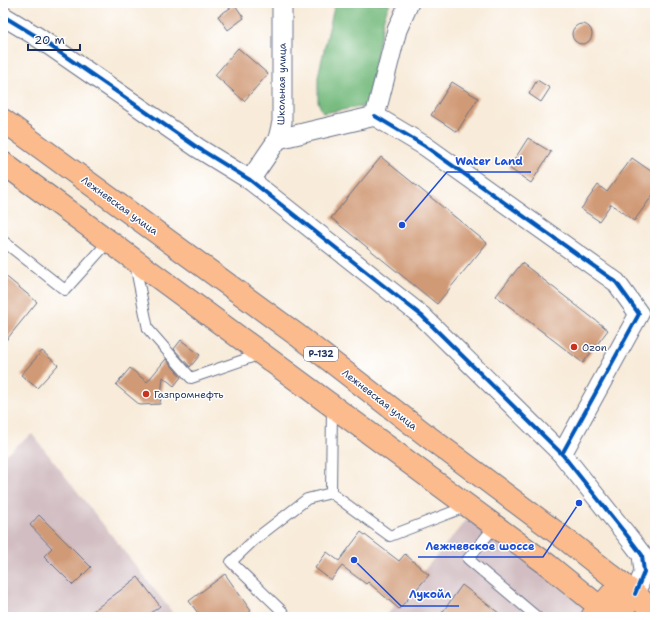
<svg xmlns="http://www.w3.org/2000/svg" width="658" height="620" font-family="'Shantell Sans',sans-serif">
<rect width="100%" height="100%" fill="#fff"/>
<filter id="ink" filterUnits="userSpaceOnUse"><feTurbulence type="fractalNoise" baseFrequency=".025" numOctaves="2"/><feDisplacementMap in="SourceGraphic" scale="8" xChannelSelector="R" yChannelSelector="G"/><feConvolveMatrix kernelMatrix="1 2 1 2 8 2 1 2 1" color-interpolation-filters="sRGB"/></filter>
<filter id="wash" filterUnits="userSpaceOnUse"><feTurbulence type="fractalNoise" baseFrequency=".012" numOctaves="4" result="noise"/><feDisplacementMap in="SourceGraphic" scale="16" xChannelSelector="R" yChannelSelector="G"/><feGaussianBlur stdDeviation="0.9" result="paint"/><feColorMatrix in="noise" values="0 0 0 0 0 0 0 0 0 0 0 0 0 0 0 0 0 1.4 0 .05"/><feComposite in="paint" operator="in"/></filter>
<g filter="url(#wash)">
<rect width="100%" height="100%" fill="#f8ebd9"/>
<!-- industrial -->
<g fill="#d2bec2">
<path d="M32,434L176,617H3V456Z"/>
<path d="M467,519L588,607L580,617H385Z"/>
</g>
<!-- forest -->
<path fill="#78bc80" stroke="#4a766f" d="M335,3H390L384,17L367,106L323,113L318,102V76Z"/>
<g id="blocks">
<!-- building -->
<g fill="#d09a76">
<path d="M235,5L244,18L228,30L218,16Z"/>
<circle cx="582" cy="34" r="10"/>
<path d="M238,48L268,74L244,101L215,75Z"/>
<path d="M537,80L550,88L541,102L529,94Z"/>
<path d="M452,82L478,98L457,132L431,115Z"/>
<path d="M528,138L551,152L531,183L509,168Z"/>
<path d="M381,157L487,243L437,304L331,218Z"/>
<path d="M632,158L655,174V192L634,221L611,204L599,221L581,209L598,185L607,192Z"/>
<path d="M522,263L608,330L583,363L496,296Z"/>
<path d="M3,274L37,302L3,344Z"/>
<path d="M181,340L200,355L190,367L174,349Z"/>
<path d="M42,351L58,365L37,388L21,375Z"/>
<path d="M166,359L181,377L174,386L163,377L160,404L140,405L116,385L130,368L147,382Z"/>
<path d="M39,515L91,567L73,585L44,556L52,548L30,525Z"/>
<path d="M361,532L399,561L405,554L429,575L399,609L368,582L366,584L342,566L331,580L315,568L327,552L339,561Z"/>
<path d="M225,574L251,611L242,617H201L189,601Z"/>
<path d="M138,577L160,606L146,617H85Z"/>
<path d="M462,585L504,617H439Z"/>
</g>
</g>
</g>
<g filter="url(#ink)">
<use href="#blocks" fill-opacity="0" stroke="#687189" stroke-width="1"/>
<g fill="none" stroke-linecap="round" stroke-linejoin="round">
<defs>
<g id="lane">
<path d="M3,241L65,290L109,241"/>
<path d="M135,264L148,329L191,378L261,354"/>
<path d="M332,406L331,493L390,536L468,506"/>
<path d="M495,526L468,559L537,617"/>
<path d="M286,617L282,611L231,562L254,540L307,499L331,493"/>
</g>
<g id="street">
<path d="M3,16L36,36L198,148L250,180L422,316L562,454L629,538L642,555L644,572L635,594"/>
<path d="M375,116L425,146L616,282L639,314L562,454"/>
<path d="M278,139L375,116L397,30L409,3"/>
<path d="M250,180L278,139L282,122V3"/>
</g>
<g id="primary">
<path d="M592,617L621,583"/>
<path d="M615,617L635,594"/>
</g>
<g id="highway">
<path d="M3,120L297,335L430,438L569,542L635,594L655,613"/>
<path d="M3,163L495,526L548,565L612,617"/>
</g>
</defs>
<!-- lane casing -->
<use href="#lane" stroke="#687189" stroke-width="12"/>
<!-- street casing -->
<use href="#street" stroke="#687189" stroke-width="21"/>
<!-- primary casing -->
<use href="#primary" stroke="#687189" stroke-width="24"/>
<!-- highway casing -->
<use href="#highway" stroke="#687189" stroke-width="24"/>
<!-- lane -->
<use href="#lane" stroke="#fff" stroke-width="10"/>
<!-- street -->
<use href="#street" stroke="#fff" stroke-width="19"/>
<!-- primary -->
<use href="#primary" stroke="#fbbb8d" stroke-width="22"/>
<!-- highway -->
<use href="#highway" stroke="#fbbb8d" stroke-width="22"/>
<defs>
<g id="cycleway">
<path d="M3,16L36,36L198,148L250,180L422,316L562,454L629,538L642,555L644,572L635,594"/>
<path d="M375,116L425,146L616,282L639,314L562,454"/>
</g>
</defs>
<!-- cycleway casing -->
<use href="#cycleway" stroke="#fff" stroke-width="6"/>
<!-- cycleway -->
<use href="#cycleway" stroke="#0057b8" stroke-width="4"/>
</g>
</g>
<!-- markers -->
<g fill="#c8321e" stroke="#fff" stroke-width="1.5">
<circle cx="574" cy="347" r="4"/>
<circle cx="146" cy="394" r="4"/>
</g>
<g text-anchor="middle" stroke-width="3" stroke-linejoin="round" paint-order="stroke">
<!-- shield labels -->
<rect fill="#fff" stroke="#5f6d8e" stroke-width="1" x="304" y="347" width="34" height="14" rx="3"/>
<g font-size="9" font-weight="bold" fill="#1b2f5e">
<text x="321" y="357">Р-132</text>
</g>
<!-- street labels -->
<g font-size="10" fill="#1b2f5e" stroke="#fff">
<text transform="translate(281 84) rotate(-89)" y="4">Школьная улица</text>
<text transform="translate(120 205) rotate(36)" y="4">Лежневская улица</text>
<text transform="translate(380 399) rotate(38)" y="4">Лежневская улица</text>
</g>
<!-- poi labels -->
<g font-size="10" fill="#1b2f5e" stroke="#fff" text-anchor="start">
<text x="582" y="351">Ozon</text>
<text x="154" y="398">Газпромнефть</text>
</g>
</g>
<!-- callouts -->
<path fill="none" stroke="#1d4ed8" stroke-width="1.5" d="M402 225L447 172H531M579 503L543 557H418M354 560L401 606H459"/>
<g fill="#1d4ed8" stroke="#fff" stroke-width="1.5">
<circle cx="402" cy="225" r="4"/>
<circle cx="579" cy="503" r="4"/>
<circle cx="354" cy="560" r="4"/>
</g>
<g font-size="11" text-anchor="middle" font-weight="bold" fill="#1d4ed8" stroke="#fff" stroke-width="3" stroke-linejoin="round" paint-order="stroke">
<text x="489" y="165">Water Land</text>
<text x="480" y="550">Лежневское шоссе</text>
<text x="430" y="598">Лукойл</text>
</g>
<!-- margin -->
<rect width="658" height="620" fill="none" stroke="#fff" stroke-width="16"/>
<!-- scale -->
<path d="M28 44v6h52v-6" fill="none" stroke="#1b2f5e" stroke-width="2"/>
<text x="34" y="44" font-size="12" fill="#1b2f5e" stroke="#ffffff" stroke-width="3" paint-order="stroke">20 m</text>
</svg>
